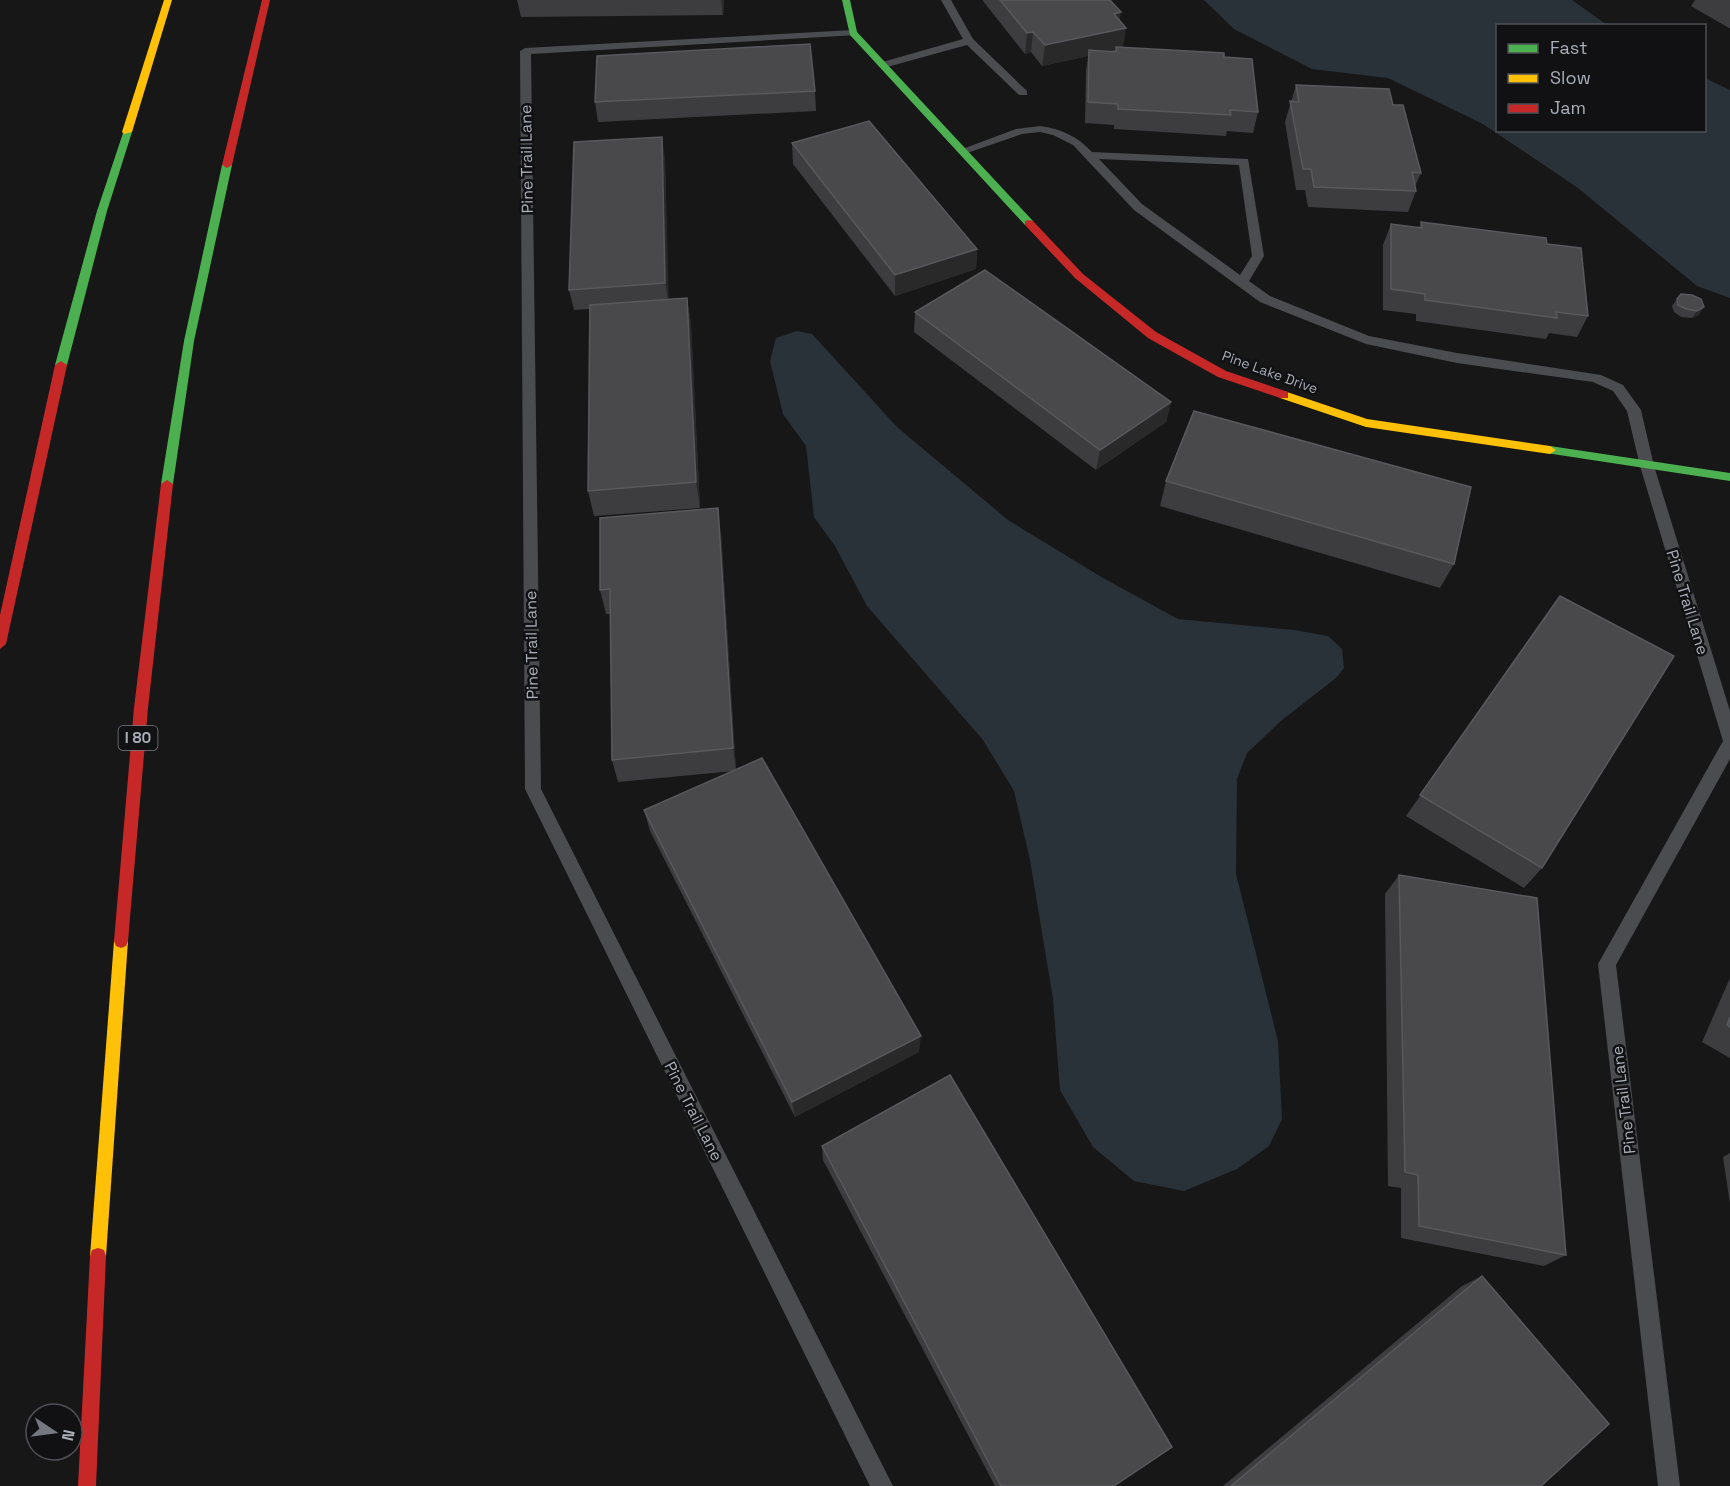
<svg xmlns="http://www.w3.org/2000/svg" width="1730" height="1486" font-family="'Space Grotesk',sans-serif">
<rect width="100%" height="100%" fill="#171717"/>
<!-- water -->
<g fill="#2a3239">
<path d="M1204,0H1572L1607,25L1498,26V130H1704L1705,78L1730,90V298L1697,286L1578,188L1483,124L1388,78L1312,69L1234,29Z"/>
<path d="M797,331L812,334L897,427L1008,520L1103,578L1178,619L1294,630L1328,636L1342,649L1344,668L1336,678L1282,720L1247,753L1237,779L1236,874L1278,1041L1282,1119L1269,1146L1237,1169L1184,1191L1134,1181L1093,1147L1060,1090L1053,999L1030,860L1014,791L983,740L867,606L835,546L814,517L806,446L783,414L770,361L776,338Z"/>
</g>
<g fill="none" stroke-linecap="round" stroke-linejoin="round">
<!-- lane -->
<g fill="#4b4c50" fill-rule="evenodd">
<path d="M941,0H951L973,39L1027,91V95H1019L967,45L887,67H879V63L963,39Z"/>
<path d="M853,30L858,33L857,35L531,54L541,789L893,1486H870L525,789L520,51L525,48Z"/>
<path d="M1040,126C1061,129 1077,136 1092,152L1248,159L1264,256L1249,281L1270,296L1369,336L1457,353L1601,375L1623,385L1641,410L1654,466L1730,711V759L1616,965L1680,1486H1658L1598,964L1723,741L1640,466L1627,411L1613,391L1593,382L1457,363L1366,344L1260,302L1134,210L1073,145L1053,135L1040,132L1022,134L967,153H959L957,151L1016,129ZM1099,159L1239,165L1252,256L1240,275L1142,204Z"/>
</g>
<!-- fast -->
<g fill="#4caf50" fill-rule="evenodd">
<path d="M842,0H850L857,32L1033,221V225H1025L850,35Z"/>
<path d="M124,130L132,132L107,211L67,365L61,369L55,365L97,211Z"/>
<path d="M227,162L232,165L194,341L173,484L167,488L161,484L184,341L222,165Z"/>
<path d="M1550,446L1730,473V481L1546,453L1544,450L1546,447Z"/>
</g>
<!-- slow -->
<g fill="#ffc107" fill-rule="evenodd">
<path d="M164,0H172L132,132L124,134L122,132Z"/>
<path d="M1284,391L1367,419L1550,446L1556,450L1550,454L1366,427L1280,398L1278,395Z"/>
<path d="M121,934L126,936L128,941L106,1256L104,1262L98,1264L92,1262L90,1256L114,941L116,936Z"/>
</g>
<!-- jam -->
<g fill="#c62828" fill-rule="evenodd">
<path d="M262,0H270L232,165L227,168L222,165Z"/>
<path d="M1029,220L1033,221L1083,274L1156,332L1226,371L1288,392V398H1280L1218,377L1148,338L1075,278L1025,225V221Z"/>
<path d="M61,361L67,365L6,644L0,649V615L55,365Z"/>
<path d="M167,480L173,484L148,708L128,941L126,946L121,948L116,946L114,941L134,708L161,484Z"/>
<path d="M98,1248L104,1250L106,1256L96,1486H78L90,1256L92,1250Z"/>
</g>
</g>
<!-- wall -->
<g fill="#3d3d3f">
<path d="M517,0H724L723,15L521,17Z"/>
<path d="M983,0H1110L1120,20L1123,47L1224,57L1258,112L1253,133L1227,131L1226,136L1114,129V125L1085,123L1086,71L1088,56L1042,66L1031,52L1025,54L983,1Z"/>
<path d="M1695,0H1730V28H1729L1691,6Z"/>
<path d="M1296,85L1421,173L1415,186L1416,191L1408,212L1308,207L1305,190H1296L1285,122Z"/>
<path d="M815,91L816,111L598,122L595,102Z"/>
<path d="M792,143L977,249L976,269L895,296L793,164Z"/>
<path d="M665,158L668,299L687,298L691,324L700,508L594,516L588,491L589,309L574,310L569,290Z"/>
<path d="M1421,222L1547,244L1588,316L1577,337L1549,333L1546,339L1416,321V314L1383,310V245L1391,224L1419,228Z"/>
<path d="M1692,295L1699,315L1692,318L1681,317L1674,312L1672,306L1677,299Z"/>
<path d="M915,312L1171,402L1166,422L1096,470L914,332Z"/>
<path d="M1166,481L1454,564L1440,588L1160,506Z"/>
<path d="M721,533L736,770L919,1052L795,1117L650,831L644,810L734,771L618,782L612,760L610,614H606L600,590Z"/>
<path d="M1560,596L1542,868L1524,888L1406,816Z"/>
<path d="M1399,875L1566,1255L1544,1266L1401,1238V1188L1388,1186L1385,894Z"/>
<path d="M1730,978V1058L1702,1042Z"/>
<path d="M822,1146L1114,1486H995L823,1160Z"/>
<path d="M1730,1153V1204L1723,1157Z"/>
<path d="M1482,1276L1541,1486H1223L1462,1286Z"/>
</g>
<!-- shaded-wall -->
<g fill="#29292a">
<path d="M721,0H724L723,15Z"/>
<path d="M1121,12L1118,29L1126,28L1123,48L1116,47L1115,50L1089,56V50L1088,56L1042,66L1045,45L1114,14Z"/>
<path d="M1033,32L1031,52L1025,54L1027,33Z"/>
<path d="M662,137L665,158L669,304L665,283Z"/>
<path d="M977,249L976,269L895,296V275Z"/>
<path d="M687,298L691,324L700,508L696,482Z"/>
<path d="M1704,307L1699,315L1692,318L1697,311Z"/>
<path d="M1171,402L1166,422L1096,470L1100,450Z"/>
<path d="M718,508L721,533L736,770L733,748Z"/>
<path d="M921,1036L919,1052L795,1117L792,1102Z"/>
</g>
<!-- building -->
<g fill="#49494c" stroke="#58595d" stroke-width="1.5">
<path d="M1000,0H1110L1121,12L1114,14L1126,28L1045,45L1033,32L1027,33Z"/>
<path d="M810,44L815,91L595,102L597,56Z"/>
<path d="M1116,47L1224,53V57L1252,59L1258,112L1230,110L1231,115L1118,109V104L1088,102L1089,50L1116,52Z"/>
<path d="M1296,85L1389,89L1393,105H1403L1421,173L1412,172L1416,191L1314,187L1311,169H1303L1290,101L1299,102Z"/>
<path d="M869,121L977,249L895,275L792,143Z"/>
<path d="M662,137L665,283L569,290L574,142Z"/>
<path d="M1421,222L1546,238L1547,244L1581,248L1588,316L1556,312L1557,318L1425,300V294L1391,289V224L1422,228Z"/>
<path d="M985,270L1171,402L1100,450L915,312Z"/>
<path d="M1681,294L1692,295L1701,299L1704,307L1697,311L1686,309L1678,305L1677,299Z"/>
<path d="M687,298L696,482L588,491L590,305Z"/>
<path d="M1194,411L1471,487L1454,564L1166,481Z"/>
<path d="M718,508L733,748L612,760L610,589L600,590V518Z"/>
<path d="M1560,596L1674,656L1542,868L1420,795Z"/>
<path d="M762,758L921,1036L792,1102L644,810Z"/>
<path d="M1399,875L1537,898L1566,1255L1419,1226L1418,1175L1405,1172Z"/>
<path d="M1730,1017V1027L1727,1025Z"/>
<path d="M950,1075L1172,1447L1114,1486H1001L822,1146Z"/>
<path d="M1482,1276L1609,1424L1541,1486H1231Z"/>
</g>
<g text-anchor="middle" stroke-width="5" stroke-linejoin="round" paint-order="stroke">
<!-- far-street labels -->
<g font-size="14" fill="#a8adb8" stroke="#111113">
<text transform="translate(1270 372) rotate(20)" y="5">Pine Lake Drive</text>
</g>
<!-- shield labels -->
<rect fill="#111113" stroke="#7b7e86" stroke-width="1.5" x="118.5" y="726" width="39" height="24" rx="4.5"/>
<g font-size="15" font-weight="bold" fill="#a8adb8">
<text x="138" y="743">I 80</text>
</g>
<!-- street labels -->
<g font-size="16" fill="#a8adb8" stroke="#111113">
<text transform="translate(526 159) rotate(-91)" y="6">Pine Trail Lane</text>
<text transform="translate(1688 602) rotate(73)" y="6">Pine Trail Lane</text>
<text transform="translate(531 645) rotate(-91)" y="6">Pine Trail Lane</text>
<text transform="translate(1623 1100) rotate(-97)" y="6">Pine Trail Lane</text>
<text transform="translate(694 1111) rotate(63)" y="6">Pine Trail Lane</text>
</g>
</g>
<!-- legend -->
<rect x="1496" y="24" width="210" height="108" fill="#111113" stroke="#4d4f55" stroke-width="1.5"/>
<rect x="1508" y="44" width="30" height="9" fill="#4caf50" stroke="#4d4f55" stroke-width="1.5"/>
<text x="1550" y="54" font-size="18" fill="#a8adb8">Fast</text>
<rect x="1508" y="74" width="30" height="9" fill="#ffc107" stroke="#4d4f55" stroke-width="1.5"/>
<text x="1550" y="84" font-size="18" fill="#a8adb8">Slow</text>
<rect x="1508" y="104" width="30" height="9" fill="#c62828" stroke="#4d4f55" stroke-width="1.5"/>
<text x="1550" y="114" font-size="18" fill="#a8adb8">Jam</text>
<!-- north arrow -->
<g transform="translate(54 1432) rotate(103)"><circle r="28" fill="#111113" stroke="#4d4f55" stroke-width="1.5"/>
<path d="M0-4.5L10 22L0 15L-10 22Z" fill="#757880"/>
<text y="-9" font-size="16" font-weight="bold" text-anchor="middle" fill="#a8adb8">N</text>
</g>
</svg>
